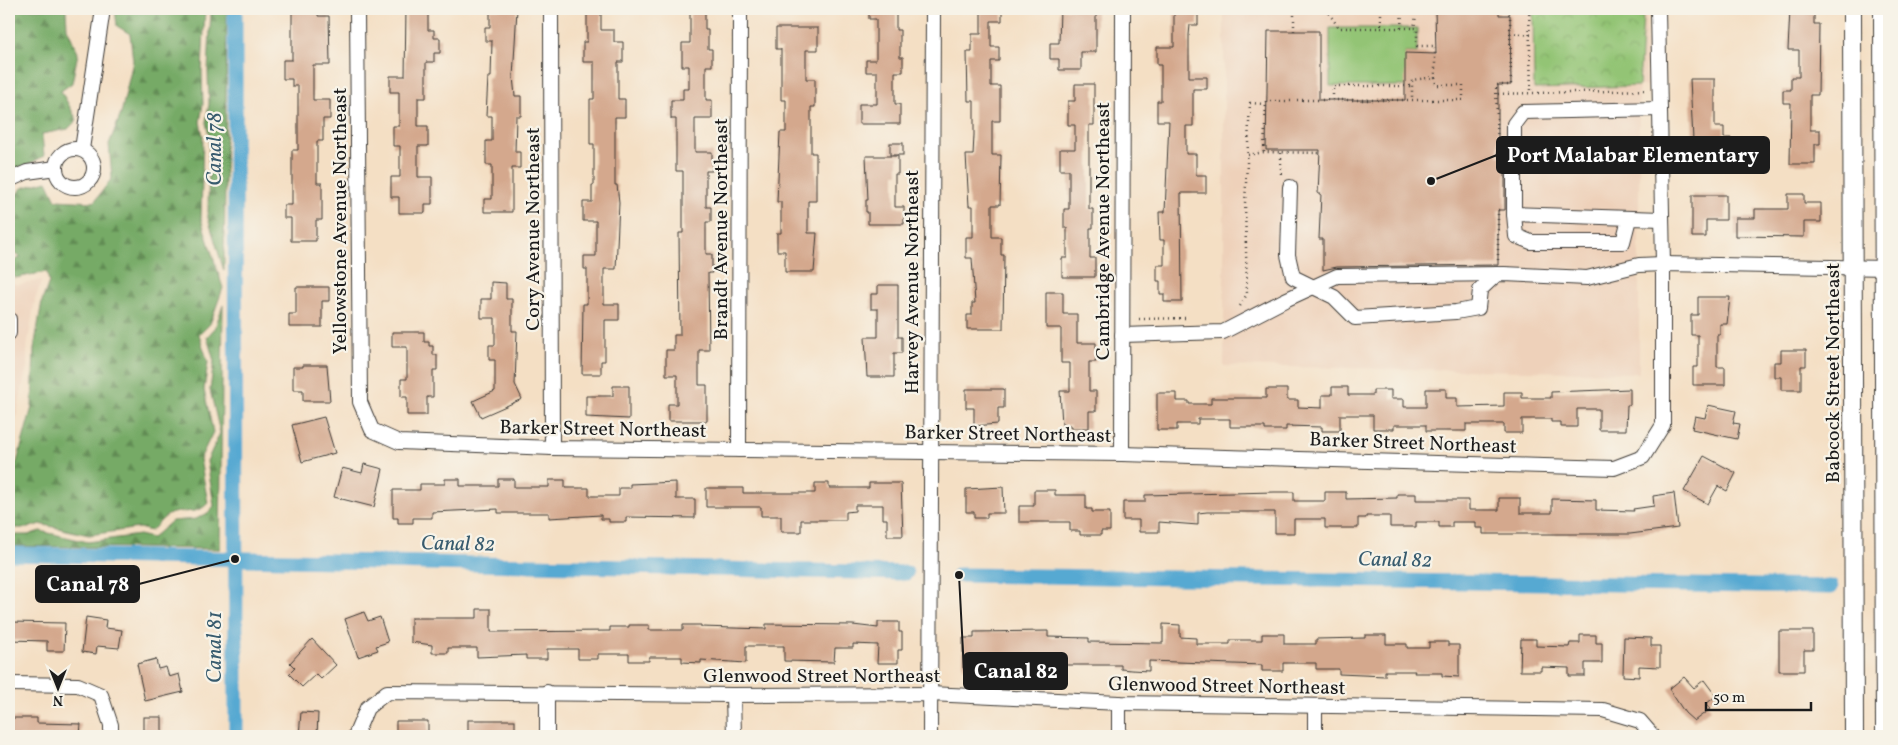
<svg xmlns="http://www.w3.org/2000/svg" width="1898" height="745" font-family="Vollkorn,serif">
<defs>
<pattern id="forest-firs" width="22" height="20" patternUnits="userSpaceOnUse" patternTransform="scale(1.25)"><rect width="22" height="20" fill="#76aa66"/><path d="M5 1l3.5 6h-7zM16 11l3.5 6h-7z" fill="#608a53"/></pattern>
<pattern id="park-crowns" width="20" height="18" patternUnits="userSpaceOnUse" patternTransform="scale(1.25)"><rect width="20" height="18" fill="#93c474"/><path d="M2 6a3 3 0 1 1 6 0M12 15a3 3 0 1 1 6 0" fill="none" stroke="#7ea864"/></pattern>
</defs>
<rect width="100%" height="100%" fill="#f7f3e8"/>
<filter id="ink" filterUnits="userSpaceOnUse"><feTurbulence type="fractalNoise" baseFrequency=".02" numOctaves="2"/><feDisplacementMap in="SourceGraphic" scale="10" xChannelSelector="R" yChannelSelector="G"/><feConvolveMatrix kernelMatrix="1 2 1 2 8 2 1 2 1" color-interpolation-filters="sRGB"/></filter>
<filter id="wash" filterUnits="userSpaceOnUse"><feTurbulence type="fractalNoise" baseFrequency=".0096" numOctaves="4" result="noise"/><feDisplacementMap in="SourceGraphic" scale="20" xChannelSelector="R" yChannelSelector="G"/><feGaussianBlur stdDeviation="1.12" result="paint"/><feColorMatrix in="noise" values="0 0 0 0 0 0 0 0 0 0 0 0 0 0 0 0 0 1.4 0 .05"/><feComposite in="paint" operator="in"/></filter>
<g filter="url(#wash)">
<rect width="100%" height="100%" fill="#f4dfc4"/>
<!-- built -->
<g fill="#eed1ba">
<path d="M1224,9H1646V86H1639V373L1224,366Z"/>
<path d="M9,280L17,285L42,280L35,300L27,347V367L9,450Z"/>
</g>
<!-- grass -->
<path fill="#93c474" stroke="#587048" d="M1330,28H1417V53H1405L1409,86H1330Z"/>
<!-- forest -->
<g fill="url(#forest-firs)" stroke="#496341">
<path d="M9,9H66L67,28L78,53L72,83L61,91L77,120L68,129L42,134L44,156L25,166L9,170Z"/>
<path d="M115,9H205L202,71L203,104L200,122L203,136L201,219L223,288L210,324L199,335L208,362L204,390L213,432L200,459L208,503C197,516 183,509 170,514C163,517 156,527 151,531L139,528L89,535L40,524L28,528H9V473L17,462L32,407L34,349L42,301L49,282L47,272L15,278L9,270V264L21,257L9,251V202L22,188L47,181L56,200L94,202L112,178L109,144L121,114L133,61L130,34L117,26Z"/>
<path d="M211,9H227L224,271L208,218L209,137L206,122L209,104L208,71Z"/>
<path d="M223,305L220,549L9,546V535H28L40,531L88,542L139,535L152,538L172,521L196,519L208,513L214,506L207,461L220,433L210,390L214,361L207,337L215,328Z"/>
</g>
<!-- park -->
<path fill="url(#park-crowns)" stroke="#587048" d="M1533,9H1637L1643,15L1639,86L1534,89Z"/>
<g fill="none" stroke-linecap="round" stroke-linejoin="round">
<!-- canal -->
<g stroke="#57a9d2" stroke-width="15">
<path d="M235,9L236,736"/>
<path d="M9,554L906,573"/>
<path d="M959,575L1831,587"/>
</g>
</g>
<g id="blocks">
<!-- building -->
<g fill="#d4a88d">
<path d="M299,9H318V16H329L330,65H313V100H330V119H323V141H317V183H322V220H316V241H291V218H284V205H292V150H298V86H292V79H283V60H292V12H299Z"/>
<path d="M406,9H428V30H434V38H440V53H434V62H426V98H418V126H428V146H418V177H432V204H425V213H399V197H391V177H400V146H393V126H399V92H390V76H405Z"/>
<path d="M490,9H517L513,77L515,96H521V116H516L515,152H520V168H512V212H484V199H492V165H486V141H492V116H486L488,77H491L492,41H485V27H490Z"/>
<path d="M587,9H601V30H614V42H623V62H618V99H625V117H615V185H617L619,202L616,269H604V304H619V320H605V361H601V374H582L583,304H587V269H584V256H596V221H583V202H592V185H594V144H590V99H594V62H583V42H587Z"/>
<path d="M690,9H705V30H708V49H712V66H706V100H712V119H695V152H712V171H706V207H711V222H706V254H712V273H708L709,350H699V385H707V421H668V404H677V375H666V350H674V335H680L679,233H683V171H676V119H671V100H683V89H689V66H682V43H690Z"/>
<path d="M869,9H896V30H900V57H903V72H895V104H900V124H859V104H877V72H866V60H876V19H869Z"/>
<path d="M981,9H1002V21H991V47H999V61H991V86H1000V121H992V155H1001L1000,205H992V237H1001V255H1004L1003,329H967V315H972V303H975L972,258H966V237H973V206H969L966,155H973L974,135V101H968L967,52H972V34H981Z"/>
<path d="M1060,9H1096V52H1081V70H1059V59H1050V43H1059Z"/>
<path d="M1174,9H1198V25H1190L1189,35V77H1207V89H1193V126H1186V154H1196V175H1206V193H1181L1182,302H1164V294H1160V281H1157V265H1164V240H1160L1159,212H1165L1169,121H1157V101H1161V65H1157V47H1174Z"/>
<path d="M1435,9H1499V15H1510L1511,85H1498V156H1505V210H1498V265L1337,267L1323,270V239H1319L1321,194H1318L1320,150H1266L1268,31H1319V100H1405V53L1436,54Z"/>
<path d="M1790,9H1814V24H1819L1818,95H1810V130H1820V144H1815V164H1790L1791,103H1783V90H1791V77H1799V50H1788Z"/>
<path d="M776,28H818V50H806V79H815V107H811V153H816V201H808V233H817L814,272H785V251H777V233H781V202H777L780,132H786V100H781V49H776Z"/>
<path d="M1690,79H1715V127H1724V138H1731V153H1724V162H1702V140H1693Z"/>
<path d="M1075,84H1094V125H1089V209H1093V228H1090V258H1095V277H1062V258H1067V228H1064V209H1069V170H1060V149H1075V125H1068V101H1075Z"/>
<rect x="890" y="143" width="13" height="12"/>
<path d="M866,156H898V174H895V207H904V224H868V212H866V200H868Z"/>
<path d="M1788,194H1804V203H1821V222H1804V237L1735,236V218H1755V209H1788Z"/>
<path d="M1692,195H1726V220H1706V237H1692Z"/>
<path d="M491,282L506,283V299H512V331H517L515,384L522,399L481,417L473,401L495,391V360H489V345H495V318H481V299H491Z"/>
<path d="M878,285H898V337H902V353H894V377H867L865,337H878V309H871V294H878Z"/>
<path d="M296,287H329V301H322V327H289V314H296Z"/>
<path d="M1046,292H1063V314H1077V343H1096V362H1089V391H1096V411H1089V428H1070V425H1062L1060,391H1070V363H1061V328H1046Z"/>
<path d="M1698,297H1730L1727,324H1720V335H1717V367H1725V385H1693V367H1698V335H1691V315H1698Z"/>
<path d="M392,332H424V342H429V346H433V355H437V370H433V397H427V415H407V397H401V379H407V347H392Z"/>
<path d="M1781,350H1806V366H1801V390H1781V377H1774V362H1781Z"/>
<path d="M303,365H327L330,401H303V390H293V367H303Z"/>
<path d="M613,386H629V419L586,417V396H613Z"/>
<path d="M1332,387H1348V395H1373V390H1391V399H1404V407H1426V389H1446V398H1457V407L1504,406V392H1522V398H1551V392L1630,389V405H1627L1626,430H1599V409H1577V427H1561V422H1551V419H1522V433H1504V424H1466V431H1426V425H1394V429H1373V415H1340V431H1322V427L1286,426V430H1265V427H1230V419H1198V424H1177V430H1157V393H1177V401H1189V404H1211V398H1266V389H1287V400H1298V407L1322,408V395H1332Z"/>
<path d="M966,389H1004V408H998V424L974,426V408H966Z"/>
<path d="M1708,405L1736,411L1733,423L1740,424L1737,439L1692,429L1695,416L1705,418Z"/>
<path d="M324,417L335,453L302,462L292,425Z"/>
<path d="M1704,456L1736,473L1727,491L1718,486L1708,504L1684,491Z"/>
<path d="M364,464L383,469L374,507L334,497L342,468L362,473Z"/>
<path d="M445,479H460V486H498V479H514V487H549V480H565V488H589V496H619V488H630V484L676,482V499H695V518L626,517V522H609V519H601V515L549,518V513H498V509L432,512V518H413V523H398V518H393V490H420V484H445Z"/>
<path d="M815,483H829V488H869V483H901L903,536H887V519H883V505H855V511L846,512V520H801V532H781V516H761V507H706V488H743V493H815Z"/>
<path d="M1003,487L1004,513H987V518H974V512H966V489Z"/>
<path d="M1034,490H1055V495H1086V509H1092V512H1110V531H1101V535H1080V531H1070V522H1019V506H1034Z"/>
<path d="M1275,492H1294V501H1325V492H1346V499L1397,498V494H1416V500H1469V510H1499V498H1520V513H1552V499L1596,500V510L1634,511L1633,509L1654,506L1653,496L1674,493L1678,528L1630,534H1483V528H1476V522H1452V527H1439V522H1416V527H1390V516H1366V518H1358V528H1325V519H1294V533H1275V512H1207L1198,513V525L1159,522V532H1139V520H1123V502H1145V495Z"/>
<path d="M477,609H491V632L610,631V627H629V625H649V630H683V625H701V627L766,629V624L853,625L878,628V622H899V632H902V650H898V663H877L878,645L853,644V648H835L834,662L784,661V646H746V663L701,660V663L682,662V657H649V661H629V654H598V659H578V649H547V659H526V655L477,657V648H448V653H432V645L411,642V618H477Z"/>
<path d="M364,612L368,621L380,617L388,642L376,646L378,650L358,657L345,619Z"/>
<path d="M86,617L106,620L105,628L122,630L119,648L97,646L96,654L82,652Z"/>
<path d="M9,622L65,623L64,651H47V641L9,640Z"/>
<path d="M1163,624L1180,625V637L1196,638V644H1230V640H1262V634H1284V644H1316V639L1365,638V635H1386V644H1407V648H1429V642H1448V645H1459V677L1442,676V673H1414L1415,671H1385V676L1339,674V669H1316V663H1283V671H1262V665L1149,661V671L1131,670L1121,669V665H1058V659H982V668H963V638H974V632L1048,631V637L1089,638V642L1163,643Z"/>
<path d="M1779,631H1813V650H1804V671H1779Z"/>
<path d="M1580,635H1596V643H1602V663H1585V676H1569V668L1541,667V671H1520L1521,639H1536V646L1569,647L1570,643H1580Z"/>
<path d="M1624,637L1651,638V646H1660V667L1639,666V677L1623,676Z"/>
<path d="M312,639L336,665L321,679L316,674L302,687L289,674L295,668L290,663Z"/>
<path d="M156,659L158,669L166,667L169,677L179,674L183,692L145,701L137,664Z"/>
<path d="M1684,677L1694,688L1704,680L1716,696L1706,704L1710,709L1694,721L1685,713L1669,689Z"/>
<path d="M301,712L318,713L317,736H299Z"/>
<rect x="144" y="717" width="18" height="19"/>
<path d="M9,718H37V723L81,724L80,736H9Z"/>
<rect x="468" y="720" width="47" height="16"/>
<path d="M396,721H428V733H424V736H396Z"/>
</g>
</g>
</g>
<g filter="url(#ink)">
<use href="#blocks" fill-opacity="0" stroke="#3c3935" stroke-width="1"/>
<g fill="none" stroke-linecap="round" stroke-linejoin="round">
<defs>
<g id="minor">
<path d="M357,9L360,402L372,430L399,442L552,448L1122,454L1614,468L1643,457L1663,425V264L1658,9"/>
<path d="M551,9L552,448"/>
<circle cx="75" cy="168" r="19"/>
<path d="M82,149L103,9"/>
<path d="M9,180L27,172L56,168"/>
<path d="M1290,187L1288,255L1293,277L1334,297L1355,318L1456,312L1478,308L1480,290L1497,274"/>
<path d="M1514,214V124L1523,112L1660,109"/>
<path d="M1629,219L1623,242H1531L1516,236L1514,214L1662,219"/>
<path d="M9,319V333"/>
<path d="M1122,335L1223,332L1285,300L1337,276L1504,274L1587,278L1639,265L1663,264L1889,268"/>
<path d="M739,450L740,9"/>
<path d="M1122,454L1123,9"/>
<path d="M9,684L78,685L101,695L111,725V736"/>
<path d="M547,692V736"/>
<path d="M733,695L734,736"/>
<path d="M1119,703V736"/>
<path d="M1315,706V736"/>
<path d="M355,736L367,708L387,692L733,695L930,694L1119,703L1603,710L1640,721L1653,736"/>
<path d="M930,736L933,9"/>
</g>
<g id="major">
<path d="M1852,9L1854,736"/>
<path d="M1883,9L1885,736"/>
</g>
</defs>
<!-- minor casing -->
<use href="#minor" stroke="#3c3935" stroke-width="16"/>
<!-- major casing -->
<use href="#major" stroke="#3c3935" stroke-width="20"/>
<!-- path -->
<g stroke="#3c3935" stroke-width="2.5" stroke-dasharray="1 4" stroke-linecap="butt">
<path d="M1326,9L1339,28H1414"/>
<path d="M1381,9V28"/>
<path d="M1417,9L1414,28H1417V46H1435V77"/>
<path d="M1529,9L1531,93"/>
<path d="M1401,28L1402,9"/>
<path d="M1294,31V9"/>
<path d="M1510,33L1533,35"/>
<path d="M1498,94L1646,90"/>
<path d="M1297,100H1463V85H1436L1435,77L1412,80V100"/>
<path d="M1333,100V86H1412"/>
<path d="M1264,152L1266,101H1291"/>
<path d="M1281,153V176"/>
<path d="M1248,155L1264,152L1320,153"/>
<path d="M1501,156H1498L1496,85H1511L1510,15L1506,9"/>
<path d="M1498,260V210H1500"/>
<path d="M1240,306L1247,294L1245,203L1250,103L1265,104"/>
<path d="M1139,319L1188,318"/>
</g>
<!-- minor -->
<use href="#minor" stroke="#fff" stroke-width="14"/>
<!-- major -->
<use href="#major" stroke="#fff" stroke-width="18"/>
</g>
</g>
<g text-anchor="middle" stroke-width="4.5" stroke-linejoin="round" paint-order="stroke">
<!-- street labels -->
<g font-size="20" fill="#1c1c1c" stroke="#f7f3e8">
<text transform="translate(339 221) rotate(-90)" y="7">Yellowstone Avenue Northeast</text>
<text transform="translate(532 229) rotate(-90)" y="7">Cory Avenue Northeast</text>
<text transform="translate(720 229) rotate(-90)" y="7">Brandt Avenue Northeast</text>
<text transform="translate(1102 231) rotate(-90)" y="7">Cambridge Avenue Northeast</text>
<text transform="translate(911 282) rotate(-90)" y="7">Harvey Avenue Northeast</text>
<text transform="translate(1832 373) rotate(-90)" y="7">Babcock Street Northeast</text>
<text transform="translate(603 428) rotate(1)" y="7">Barker Street Northeast</text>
<text transform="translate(1008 433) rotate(1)" y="7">Barker Street Northeast</text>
<text transform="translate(1413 442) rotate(2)" y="7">Barker Street Northeast</text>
<text x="822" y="682">Glenwood Street Northeast</text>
<text transform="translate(1227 685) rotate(1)" y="7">Glenwood Street Northeast</text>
</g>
<!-- water labels -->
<g font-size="21" font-style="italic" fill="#375b6e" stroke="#f7f3e8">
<text transform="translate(214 149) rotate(-90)" y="7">Canal 78</text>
<text transform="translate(458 543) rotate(1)" y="7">Canal 82</text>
<text transform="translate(1395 559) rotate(1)" y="7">Canal 82</text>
<text transform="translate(214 647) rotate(-90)" y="7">Canal 81</text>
</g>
</g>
<!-- callouts -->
<path fill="none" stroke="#1c1c1c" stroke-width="2" d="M1431 181L1497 155M235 559L139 584M959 575L964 671"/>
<g fill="#1c1c1c" stroke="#f7f3e8" stroke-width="2">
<circle cx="1431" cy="181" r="5"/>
<circle cx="235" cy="559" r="5"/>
<circle cx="959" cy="575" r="5"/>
</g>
<g fill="#1c1c1c" stroke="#1c1c1c" stroke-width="2">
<rect x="1497" y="137" width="272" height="36" rx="5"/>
<rect x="36" y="566" width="103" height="36" rx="5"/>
<rect x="964" y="653" width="103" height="36" rx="5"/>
</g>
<g font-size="21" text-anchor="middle" font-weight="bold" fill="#fff">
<text x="1633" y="162">Port Malabar Elementary</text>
<text x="88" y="591">Canal 78</text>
<text x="1016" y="678">Canal 82</text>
</g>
<!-- margin -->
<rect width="1898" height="745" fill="none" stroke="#f7f3e8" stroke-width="30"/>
<!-- north arrow -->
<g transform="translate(58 688) rotate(180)" stroke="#f7f3e8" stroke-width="4" paint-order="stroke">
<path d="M0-4L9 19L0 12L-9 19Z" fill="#1c1c1c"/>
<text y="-8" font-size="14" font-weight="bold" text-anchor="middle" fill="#1c1c1c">N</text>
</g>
<!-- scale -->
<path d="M1706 702v8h105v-8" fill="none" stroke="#1c1c1c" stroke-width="2.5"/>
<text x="1713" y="702" font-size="15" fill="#1c1c1c" stroke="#f7f3e8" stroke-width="4" paint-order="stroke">50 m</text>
</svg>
